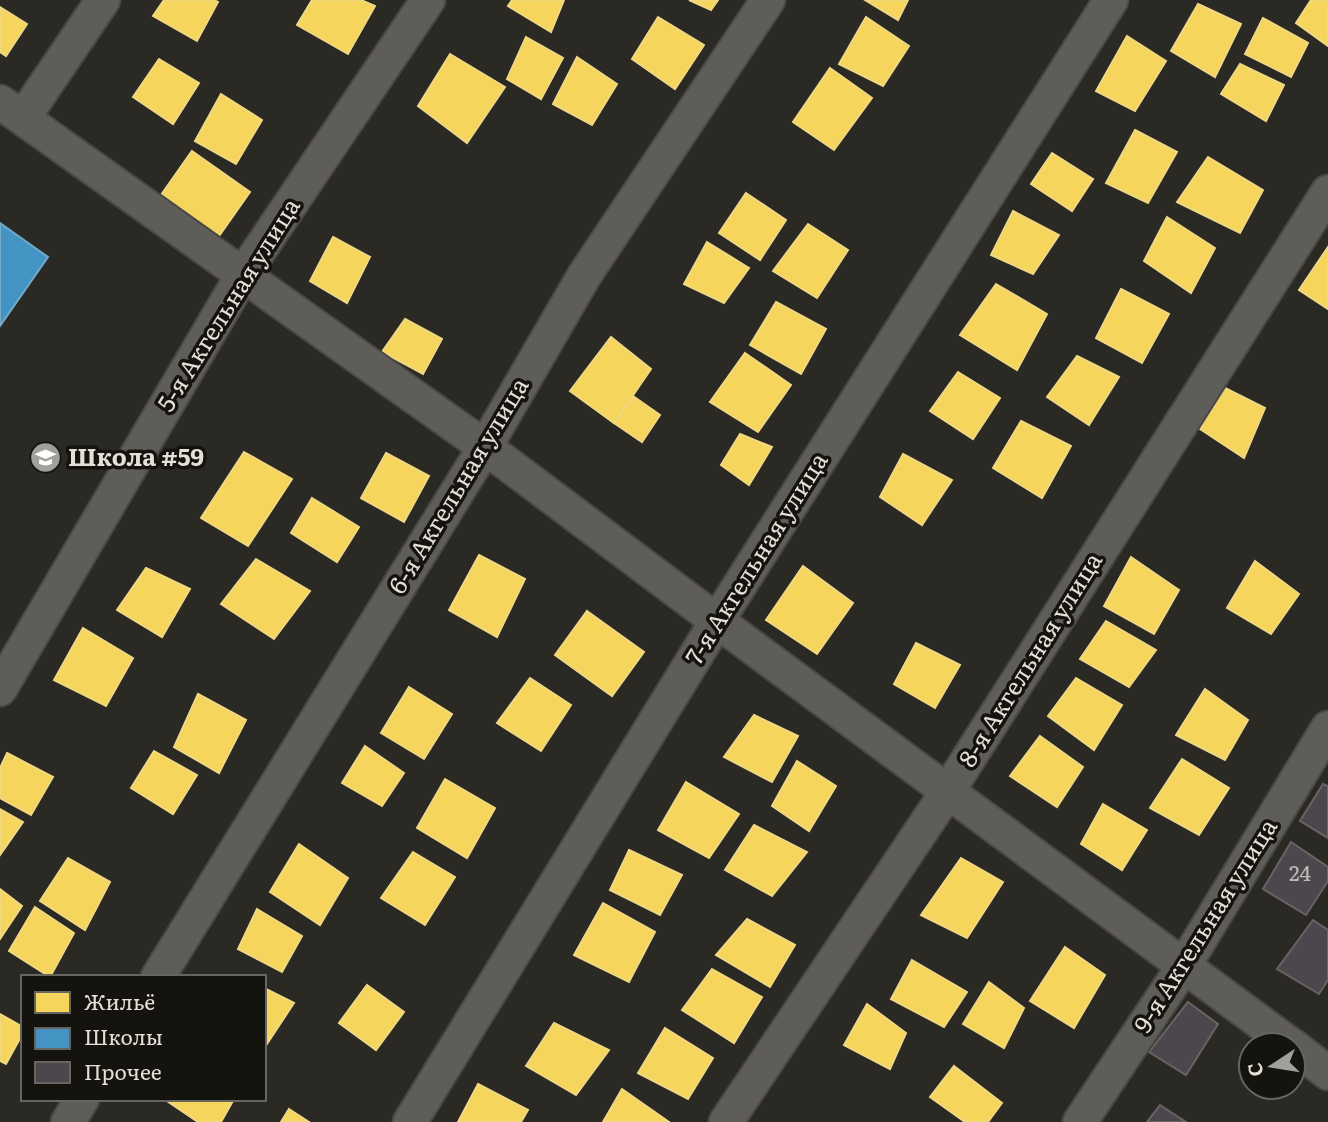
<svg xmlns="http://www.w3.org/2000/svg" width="1328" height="1122" font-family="Literata,serif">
<rect width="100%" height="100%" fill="#2a2924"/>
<!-- homes -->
<g fill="#f6d55c" stroke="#f0d882" stroke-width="2">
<path d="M164,0H214L218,2L197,41L153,16Z"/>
<path d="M312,0H361L375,6L348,54L297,25Z"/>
<path d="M512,0H564L551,32L508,6Z"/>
<path d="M689,0H718L711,10Z"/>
<path d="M865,0H908L898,20Z"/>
<path d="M1311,0H1328V46L1296,23Z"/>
<path d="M1198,4L1241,24L1215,77L1171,51Z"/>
<path d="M0,7L27,24L6,56L0,52Z"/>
<path d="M658,17L704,45L675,89L632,59Z"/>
<path d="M866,17L909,46L883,86L839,64Z"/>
<path d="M1263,18L1308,43L1291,77L1245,54Z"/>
<path d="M1127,36L1166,61L1135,111L1096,91Z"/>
<path d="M526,37L563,58L541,99L507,79Z"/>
<path d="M450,54L505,87L467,143L418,106Z"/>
<path d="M577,57L617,84L592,125L553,104Z"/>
<path d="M159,59L199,83L173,124L133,97Z"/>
<path d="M1240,64L1284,85L1266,121L1221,94Z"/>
<path d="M830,68L872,98L834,150L793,122Z"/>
<path d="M221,94L262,120L236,164L195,141Z"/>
<path d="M1135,130L1177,152L1148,203L1106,183Z"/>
<path d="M192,151L250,192L219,236L161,195Z"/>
<path d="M1052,153L1093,179L1072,211L1031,184Z"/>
<path d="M1208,157L1263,190L1240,233L1177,202Z"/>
<path d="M746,193L786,220L760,260L719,233Z"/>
<path d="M1013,211L1059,235L1033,274L991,255Z"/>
<path d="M1167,217L1215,248L1191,293L1144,261Z"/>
<path d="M808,224L848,250L817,298L773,271Z"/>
<path d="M333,237L370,257L347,303L310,281Z"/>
<path d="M707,242L749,268L724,303L684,284Z"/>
<path d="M1328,247V309L1299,290Z"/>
<path d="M996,284L1047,314L1017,370L960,335Z"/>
<path d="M1121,289L1169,314L1142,363L1096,338Z"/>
<path d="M776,302L826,329L801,374L750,345Z"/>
<path d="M405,319L442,339L423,374L382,352Z"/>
<path d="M611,337L651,369L614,423L570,391Z"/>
<path d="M745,353L791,385L758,432L710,402Z"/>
<path d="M1077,356L1119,377L1089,425L1047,397Z"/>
<path d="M958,372L1000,398L973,439L930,411Z"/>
<path d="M1225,388L1265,408L1244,458L1200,429Z"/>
<path d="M633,396L660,415L642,442L614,423Z"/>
<path d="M1021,421L1071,446L1042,498L993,468Z"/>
<path d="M740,434L772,447L749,485L721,465Z"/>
<path d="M244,452L292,479L248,546L201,518Z"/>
<path d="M386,453L429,476L404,522L361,498Z"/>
<path d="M903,454L952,480L922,525L880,497Z"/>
<path d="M312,498L359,527L337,562L291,533Z"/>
<path d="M479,555L525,579L497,637L449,610Z"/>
<path d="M1131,557L1179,590L1154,634L1104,606Z"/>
<path d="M256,559L310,591L274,639L221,604Z"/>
<path d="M1255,561L1299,594L1271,634L1227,608Z"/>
<path d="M803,566L853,603L817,654L766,620Z"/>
<path d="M146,568L190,589L162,637L117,610Z"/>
<path d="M587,611L644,652L612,696L555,655Z"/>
<path d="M1106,621L1156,650L1129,687L1080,659Z"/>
<path d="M83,628L133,658L106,706L54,680Z"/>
<path d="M916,643L960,665L935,708L894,684Z"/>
<path d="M530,678L571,705L541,751L497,723Z"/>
<path d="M1076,678L1122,705L1094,750L1048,716Z"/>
<path d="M409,687L452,714L424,759L381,733Z"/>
<path d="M1205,689L1248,720L1225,760L1176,735Z"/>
<path d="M198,694L246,720L219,773L174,747Z"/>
<path d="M754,715L798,736L772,782L724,757Z"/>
<path d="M1040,736L1083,767L1057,807L1010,776Z"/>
<path d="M365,746L404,773L382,806L342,783Z"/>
<path d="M154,751L197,775L173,814L131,788Z"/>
<path d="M7,753L53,777L31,815L0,798V768Z"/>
<path d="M1182,759L1229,788L1199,835L1150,808Z"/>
<path d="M797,761L836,786L809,831L772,806Z"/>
<path d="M445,779L495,808L467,858L417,828Z"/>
<path d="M686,782L739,814L709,858L658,830Z"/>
<path d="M1103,804L1147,830L1122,870L1081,844Z"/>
<path d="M0,809L23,822L0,855Z"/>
<path d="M754,825L807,852L772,896L725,870Z"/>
<path d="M299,844L348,878L320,925L270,892Z"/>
<path d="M629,850L682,875L660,915L610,890Z"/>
<path d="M413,852L455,877L425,925L381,898Z"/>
<path d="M68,858L110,882L85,930L40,901Z"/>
<path d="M961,858L1003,882L967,938L921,915Z"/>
<path d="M0,889L22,906L0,939Z"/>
<path d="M603,903L655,932L629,982L574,955Z"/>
<path d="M35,907L74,933L50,977L9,951Z"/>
<path d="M257,909L302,936L282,972L238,949Z"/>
<path d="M747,919L795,945L770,987L716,955Z"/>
<path d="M1065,947L1105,975L1074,1028L1030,1001Z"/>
<path d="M912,960L967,992L944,1027L891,999Z"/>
<path d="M712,969L762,997L734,1043L682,1010Z"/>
<path d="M989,982L1024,1008L1004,1048L963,1024Z"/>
<path d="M367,985L404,1012L376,1050L339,1023Z"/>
<path d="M264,988L294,1003L265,1047L264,1046Z"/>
<path d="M867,1004L906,1033L890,1069L844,1045Z"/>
<path d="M0,1014L23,1027V1033L6,1064L0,1061Z"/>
<path d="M554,1023L609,1050L576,1095L526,1066Z"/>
<path d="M665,1028L713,1058L688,1099L638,1073Z"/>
<path d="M954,1066L1002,1103L988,1122H965L930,1097Z"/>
<path d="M478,1084L528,1110L521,1122H458Z"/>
<path d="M622,1089L669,1122H603Z"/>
<path d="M164,1099H234L221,1122H198Z"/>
<path d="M289,1109L309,1122H281Z"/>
</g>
<!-- schools -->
<path fill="#4393c3" stroke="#73aaca" stroke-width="2" d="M0,223L48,257L0,326Z"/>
<!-- building -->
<g fill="#4e464d" stroke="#676564" stroke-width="2">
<path d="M1323,784L1328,786V838L1300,821Z"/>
<path d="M1291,842L1328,867V881L1306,915L1263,889Z"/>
<path d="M1313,920L1328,930V980L1319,994L1277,969Z"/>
<path d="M1188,1002L1218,1024L1186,1075L1149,1052Z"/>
<path d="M1160,1105L1186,1122H1147Z"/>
</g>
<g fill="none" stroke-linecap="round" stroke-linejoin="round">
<defs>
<g id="minor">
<path d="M0,102L485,447L717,621L1291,1045"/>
<path d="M23,118L103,0"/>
<path d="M0,689L242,276L428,0"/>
<path d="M158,977L485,447L584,276L768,0"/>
<path d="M1293,1046L1328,1073"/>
<path d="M68,1122L82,1099"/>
<path d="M410,1122L717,621L1111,0"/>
<path d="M726,1122L948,791L1328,192"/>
<path d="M1080,1122L1185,964L1328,728"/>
</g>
</defs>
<!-- minor casing -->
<use href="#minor" stroke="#494743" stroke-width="37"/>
<!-- minor -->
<use href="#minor" stroke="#5f5d58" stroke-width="33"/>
</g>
<!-- icons -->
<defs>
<symbol id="school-disc" viewBox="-11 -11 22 22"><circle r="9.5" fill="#a2a09a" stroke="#15130e"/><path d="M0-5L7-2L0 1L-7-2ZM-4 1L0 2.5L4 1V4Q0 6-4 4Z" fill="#fff"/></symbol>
</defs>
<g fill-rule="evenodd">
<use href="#school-disc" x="28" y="440" width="35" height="35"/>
</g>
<g text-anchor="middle" stroke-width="7" stroke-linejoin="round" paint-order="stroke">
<!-- number labels -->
<g font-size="21" fill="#bebab7">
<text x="1300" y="881">24</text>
</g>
<!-- street labels -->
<g font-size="24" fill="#e3e0da" stroke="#15130e">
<text transform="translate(229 305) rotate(-58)" y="8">5-я Акгельная улица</text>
<text transform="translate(459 486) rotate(-59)" y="8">6-я Акгельная улица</text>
<text transform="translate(757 559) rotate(-58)" y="8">7-я Акгельная улица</text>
<text transform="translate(1031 660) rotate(-58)" y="8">8-я Акгельная улица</text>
<text transform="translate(1206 926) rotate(-58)" y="8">9-я Акгельная улица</text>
</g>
<!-- poi labels -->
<g font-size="24" font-weight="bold" fill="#e3e0da" stroke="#15130e" text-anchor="start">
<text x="68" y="466">Школа #59</text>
</g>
</g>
<!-- legend -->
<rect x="21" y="975" width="245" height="126" fill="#15130e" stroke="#676560" stroke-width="2"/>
<rect x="35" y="992" width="35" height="21" fill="#f6d55c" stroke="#676560" stroke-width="2"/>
<text x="84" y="1010" font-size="21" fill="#e3e0da">Жильё</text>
<rect x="35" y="1028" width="35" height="21" fill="#4393c3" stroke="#676560" stroke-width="2"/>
<text x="84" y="1045" font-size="21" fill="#e3e0da">Школы</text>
<rect x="35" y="1062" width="35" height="21" fill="#4e464d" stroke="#676560" stroke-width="2"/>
<text x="84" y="1080" font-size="21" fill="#e3e0da">Прочее</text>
<!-- north arrow -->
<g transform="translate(1272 1066) rotate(258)"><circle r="33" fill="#15130e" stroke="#676560" stroke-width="2"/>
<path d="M0-5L12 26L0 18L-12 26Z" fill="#a2a09a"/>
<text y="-10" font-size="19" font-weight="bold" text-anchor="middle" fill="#e3e0da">С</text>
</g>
</svg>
